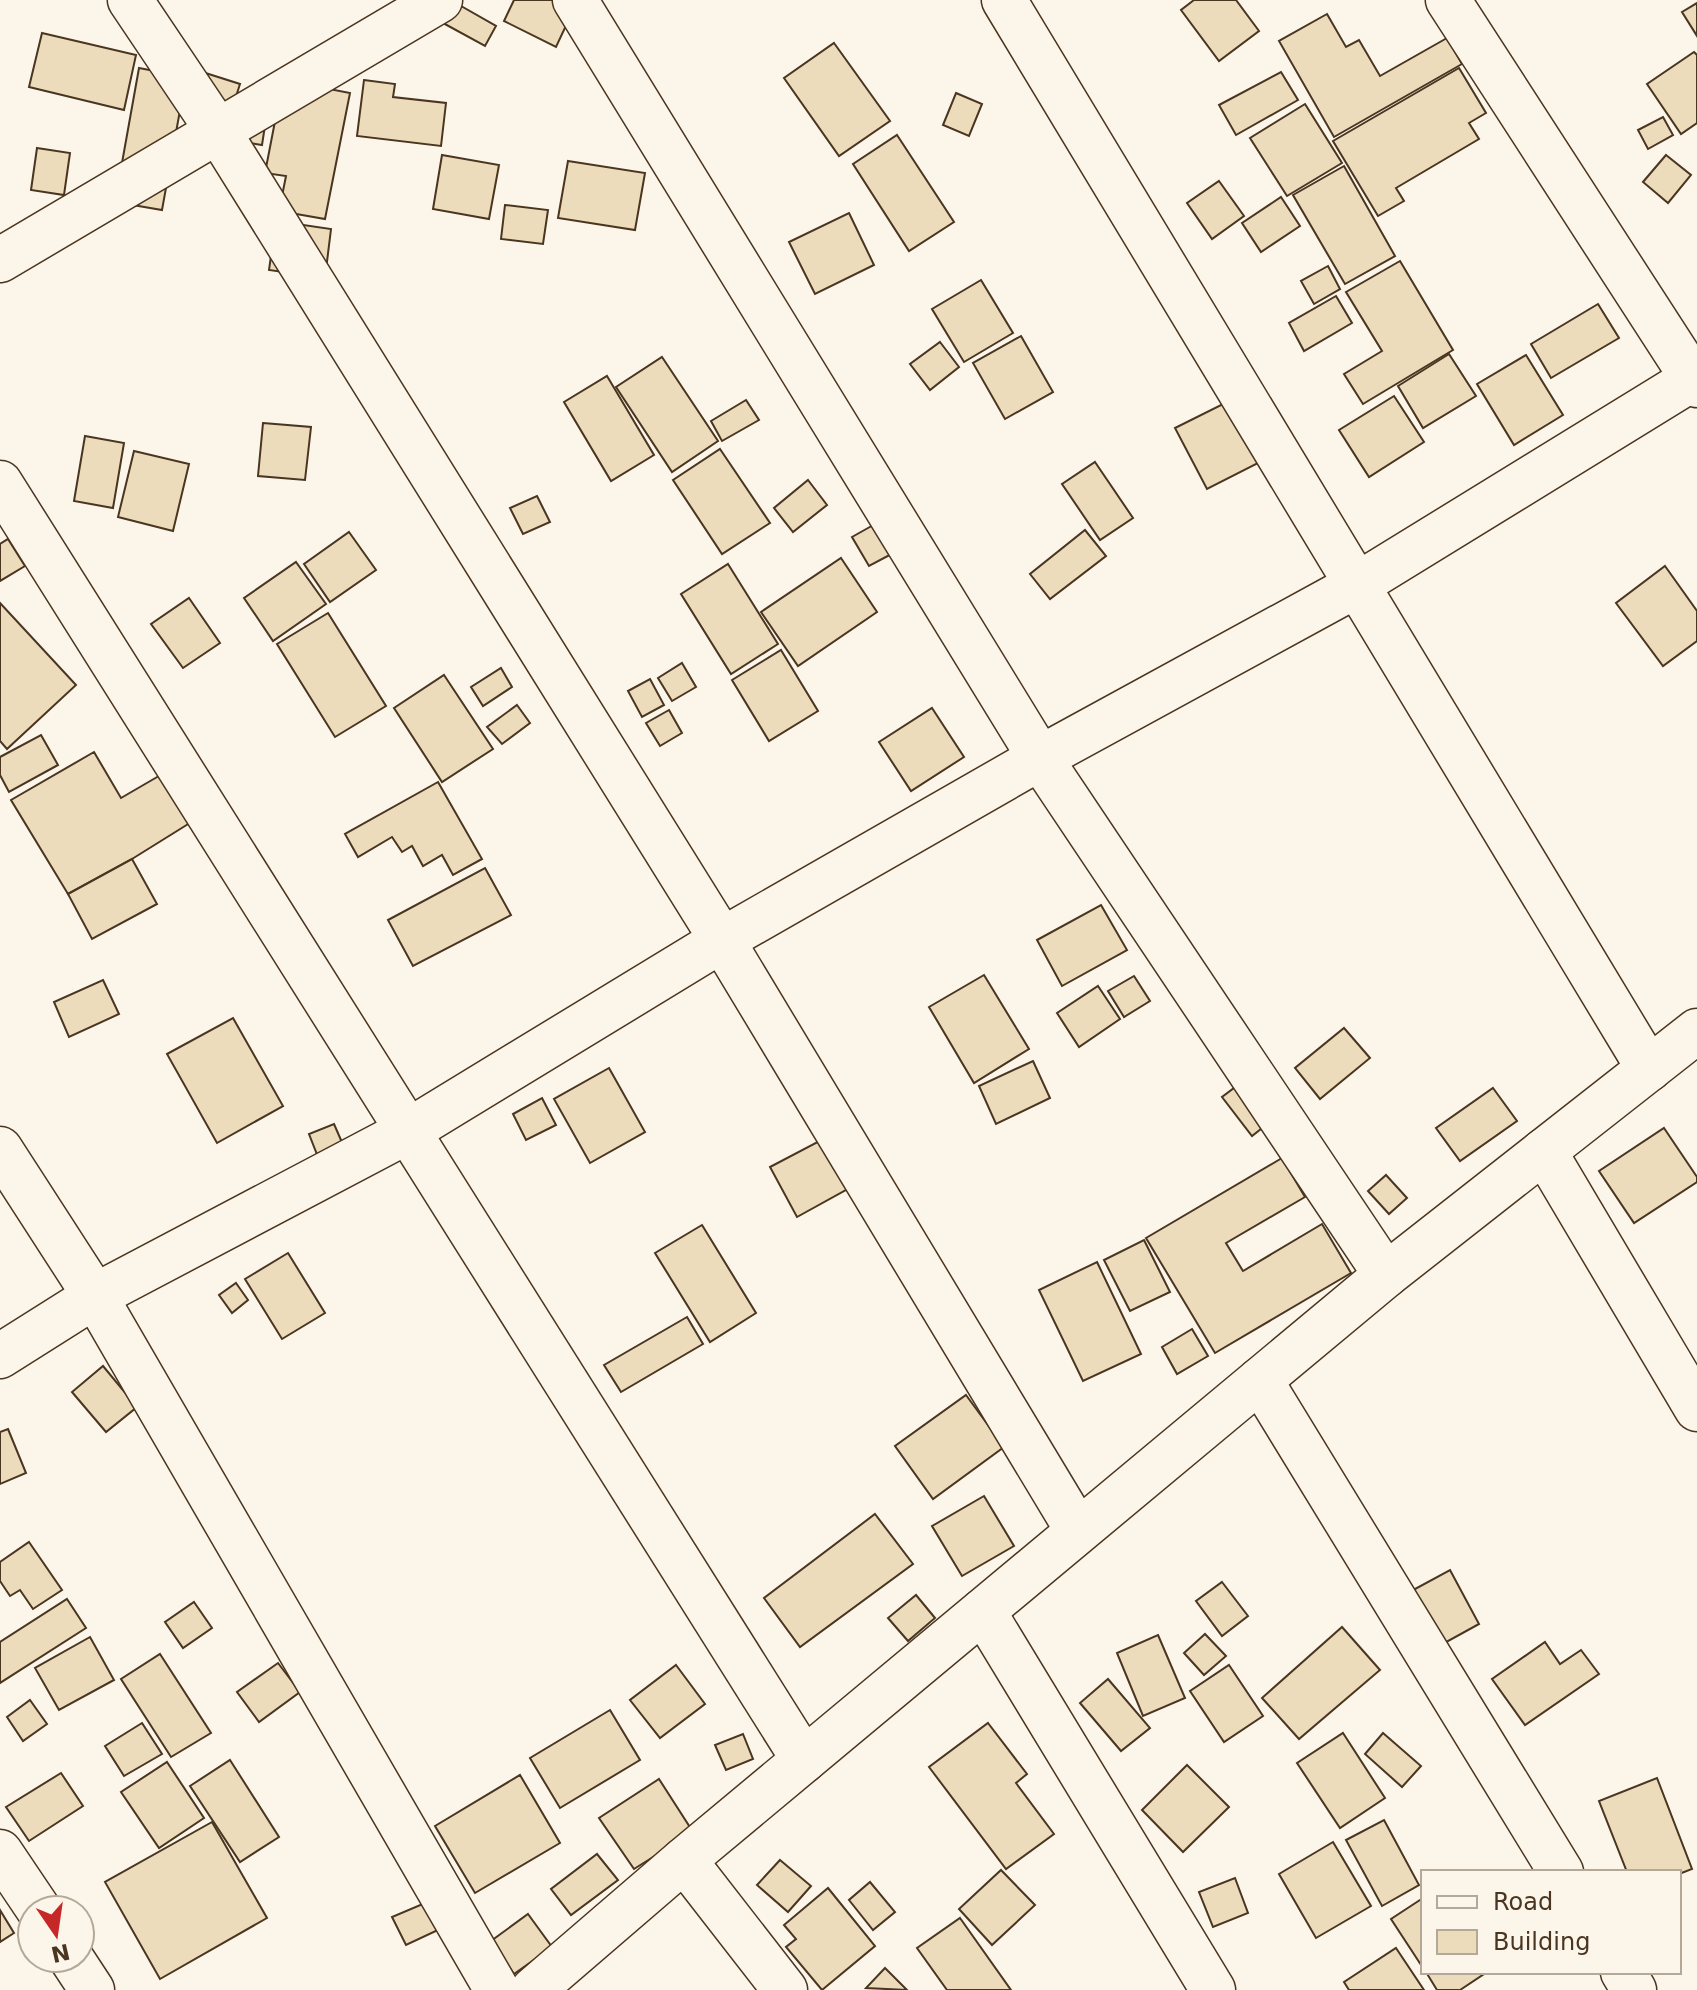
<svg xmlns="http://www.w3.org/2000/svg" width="1697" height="1990" font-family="'DejaVu Sans',sans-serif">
<rect width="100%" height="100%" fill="#fbf6e9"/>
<!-- building -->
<g fill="#ecdcbc" stroke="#4a3520" stroke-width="2">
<path d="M514,0H578L556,47L504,21Z"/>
<path d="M1194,0H1236L1259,31L1219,61L1181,10Z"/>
<path d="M454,2L496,26L485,46L443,23Z"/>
<path d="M1697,3V36L1682,12Z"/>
<path d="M1327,14L1346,47L1359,40L1380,76L1447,38L1462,64L1334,137L1279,41Z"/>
<path d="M42,33L136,55L124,110L29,87Z"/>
<path d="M834,43L890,121L839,156L784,78Z"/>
<path d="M1694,52L1697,55V123L1681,134L1647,84Z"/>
<path d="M139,68L186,77L162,210L115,202Z"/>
<path d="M1459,68L1486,113L1469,123L1479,139L1396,188L1404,201L1378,216L1333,141Z"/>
<path d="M196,70L240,84L232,109L188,95Z"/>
<path d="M1281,72L1298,100L1236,135L1219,105Z"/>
<path d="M283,80L350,93L325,219L279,211L286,176L265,173Z"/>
<path d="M364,80L395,84L393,97L446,103L441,146L357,136Z"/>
<path d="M956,93L982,104L969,136L943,125Z"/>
<path d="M1305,104L1342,163L1287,196L1250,138Z"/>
<path d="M1663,117L1673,135L1648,149L1638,130Z"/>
<path d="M266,119L262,145L236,141Z"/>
<path d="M897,135L954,222L909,251L853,164Z"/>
<path d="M37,148L70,153L64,195L31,190Z"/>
<path d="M442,155L499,165L489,219L433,209Z"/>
<path d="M1666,155L1691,175L1668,203L1643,182Z"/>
<path d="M568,161L645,173L635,230L558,218Z"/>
<path d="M1344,166L1395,256L1345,284L1293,195Z"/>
<path d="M1219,181L1244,216L1212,239L1187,203Z"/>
<path d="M1281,197L1300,226L1261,252L1242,223Z"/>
<path d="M505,205L548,210L543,244L501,239Z"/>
<path d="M849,213L874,265L815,294L789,242Z"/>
<path d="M276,221L331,229L325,278L269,270Z"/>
<path d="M1400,261L1453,350L1363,404L1344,374L1382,351L1346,292Z"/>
<path d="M1328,266L1340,289L1314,304L1301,281Z"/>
<path d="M981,280L1013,333L964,362L932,309Z"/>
<path d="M1336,296L1352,323L1304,351L1289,323Z"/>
<path d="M1598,304L1619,338L1551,378L1531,344Z"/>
<path d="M1021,336L1053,392L1005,419L973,363Z"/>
<path d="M940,342L959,367L930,390L910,364Z"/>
<path d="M1449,354L1476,396L1423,428L1398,386Z"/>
<path d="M1526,355L1563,415L1514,445L1477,384Z"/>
<path d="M662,357L718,441L672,472L616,387Z"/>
<path d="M607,376L654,455L611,481L564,402Z"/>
<path d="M1241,395L1272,456L1207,489L1175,428Z"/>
<path d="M1394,396L1424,442L1369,477L1339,430Z"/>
<path d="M746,400L759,420L722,441L711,421Z"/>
<path d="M263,423L311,427L305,480L258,476Z"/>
<path d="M85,436L124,443L113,508L74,501Z"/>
<path d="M720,449L770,523L722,554L673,480Z"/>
<path d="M134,451L189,464L173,531L118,517Z"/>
<path d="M1095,462L1133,518L1100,540L1062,484Z"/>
<path d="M808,480L827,505L793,532L774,508Z"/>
<path d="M537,496L550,522L523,534L510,508Z"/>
<path d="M884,519L901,549L869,566L852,537Z"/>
<path d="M1085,530L1106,556L1050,599L1030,574Z"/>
<path d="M349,532L376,570L330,602L304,564Z"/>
<path d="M8,539L25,566L0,581V544Z"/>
<path d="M841,558L877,612L798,666L761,612Z"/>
<path d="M296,562L326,604L273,641L244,598Z"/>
<path d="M728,564L778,644L731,674L681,594Z"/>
<path d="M1665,566L1697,611V641L1663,666L1616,603Z"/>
<path d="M189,598L220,643L183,668L151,624Z"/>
<path d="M0,603L76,685L7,749L0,741Z"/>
<path d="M328,613L386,706L335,737L277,644Z"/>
<path d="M781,650L818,711L769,741L732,680Z"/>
<path d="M682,663L696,687L672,701L658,678Z"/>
<path d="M501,668L512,687L483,706L471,687Z"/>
<path d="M444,675L493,749L442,782L394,708Z"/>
<path d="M650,679L664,705L642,717L628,691Z"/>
<path d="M517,705L530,723L502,744L487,727Z"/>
<path d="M932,708L964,757L911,791L879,742Z"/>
<path d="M669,710L682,733L660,746L646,723Z"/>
<path d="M41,735L58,765L9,792L0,775V757Z"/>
<path d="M94,752L121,798L164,773L193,821L132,859L68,894L11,800Z"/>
<path d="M438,782L482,859L453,875L442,855L423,866L412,846L402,852L392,837L358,857L345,834Z"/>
<path d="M132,859L157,904L92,939L68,894Z"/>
<path d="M485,868L511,915L413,966L388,920Z"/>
<path d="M1101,905L1127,950L1062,986L1037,940Z"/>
<path d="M984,975L1029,1049L974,1083L929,1007Z"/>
<path d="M1134,976L1150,1001L1124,1017L1108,991Z"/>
<path d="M103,980L119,1014L69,1037L54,1002Z"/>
<path d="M1098,986L1120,1019L1079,1047L1057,1013Z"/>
<path d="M233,1018L283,1106L217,1143L167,1054Z"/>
<path d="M1344,1028L1370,1058L1320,1099L1295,1068Z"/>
<path d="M1033,1061L1050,1098L996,1124L979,1086Z"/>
<path d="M609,1068L645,1132L590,1163L554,1099Z"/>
<path d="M1250,1076L1280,1114L1252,1136L1222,1097Z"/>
<path d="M1493,1088L1517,1121L1460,1161L1436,1128Z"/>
<path d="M542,1098L556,1125L526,1140L513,1114Z"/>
<path d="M334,1124L344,1147L318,1157L309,1134Z"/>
<path d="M1664,1128L1697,1177V1182L1634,1223L1599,1171Z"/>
<path d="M827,1137L853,1186L797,1217L770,1167Z"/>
<path d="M1282,1158L1305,1197L1226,1243L1243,1271L1322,1224L1351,1273L1215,1353L1146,1238Z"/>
<path d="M1386,1175L1407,1198L1389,1214L1368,1191Z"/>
<path d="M702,1225L756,1313L710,1342L655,1253Z"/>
<path d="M1144,1240L1170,1292L1130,1311L1104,1260Z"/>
<path d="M288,1253L325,1313L282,1339L245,1279Z"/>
<path d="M1097,1262L1141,1354L1083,1381L1039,1290Z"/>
<path d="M236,1283L248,1300L232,1313L219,1295Z"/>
<path d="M687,1317L703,1344L621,1392L604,1365Z"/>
<path d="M1192,1329L1208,1356L1177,1374L1162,1347Z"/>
<path d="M103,1366L137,1407L106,1432L72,1392Z"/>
<path d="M966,1395L1004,1447L933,1499L895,1446Z"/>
<path d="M8,1429L26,1473L0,1484V1432Z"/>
<path d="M984,1496L1014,1546L962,1576L932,1526Z"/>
<path d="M875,1514L913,1564L800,1647L764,1598Z"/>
<path d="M29,1542L62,1590L33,1609L20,1590L10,1596L0,1581V1562Z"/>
<path d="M1450,1570L1479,1624L1421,1656L1391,1602Z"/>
<path d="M1222,1582L1248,1616L1222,1636L1196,1601Z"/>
<path d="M916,1595L935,1618L908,1641L888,1618Z"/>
<path d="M67,1599L86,1628L0,1683V1642Z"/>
<path d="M194,1602L212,1628L183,1648L165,1622Z"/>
<path d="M1342,1627L1380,1670L1299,1739L1262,1698Z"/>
<path d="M1205,1634L1226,1656L1204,1675L1184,1653Z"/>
<path d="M1158,1635L1185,1698L1143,1716L1117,1653Z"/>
<path d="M90,1637L114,1680L59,1710L35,1668Z"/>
<path d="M1545,1642L1560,1664L1581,1650L1599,1674L1525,1725L1492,1679Z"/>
<path d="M160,1654L211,1733L171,1757L121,1679Z"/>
<path d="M278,1663L300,1692L259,1722L237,1692Z"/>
<path d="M676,1665L705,1704L660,1738L630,1700Z"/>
<path d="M1229,1665L1263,1716L1224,1742L1190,1691Z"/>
<path d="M1108,1679L1150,1728L1121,1751L1080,1703Z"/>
<path d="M30,1700L47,1724L23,1741L7,1717Z"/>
<path d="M610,1710L640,1760L560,1808L530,1758Z"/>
<path d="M142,1723L162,1754L124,1776L105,1746Z"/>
<path d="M988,1723L1027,1774L1016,1783L1054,1834L1006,1869L929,1767Z"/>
<path d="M1343,1733L1385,1798L1340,1828L1297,1763Z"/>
<path d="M1383,1733L1421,1766L1402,1787L1365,1754Z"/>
<path d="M743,1734L753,1759L726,1770L715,1745Z"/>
<path d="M230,1760L279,1837L240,1862L190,1786Z"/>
<path d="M167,1762L204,1818L159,1848L121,1792Z"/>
<path d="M1187,1765L1229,1807L1183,1852L1142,1810Z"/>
<path d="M61,1773L83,1806L29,1841L6,1807Z"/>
<path d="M520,1775L560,1843L475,1893L435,1826Z"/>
<path d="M1657,1778L1692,1869L1679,1874V1872H1627L1599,1801Z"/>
<path d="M659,1779L693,1832L634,1869L599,1818Z"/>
<path d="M1384,1820L1419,1885L1382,1906L1346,1840Z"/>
<path d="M212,1822L267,1918L160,1979L105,1882Z"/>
<path d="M1333,1842L1371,1906L1316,1938L1279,1874Z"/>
<path d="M597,1854L618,1880L571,1915L551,1889Z"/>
<path d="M780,1860L811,1886L788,1912L757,1885Z"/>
<path d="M1001,1870L1035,1905L992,1945L959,1909Z"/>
<path d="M1235,1878L1248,1913L1213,1927L1199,1892Z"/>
<path d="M870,1882L895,1912L873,1930L849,1900Z"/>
<path d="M828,1888L875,1946L822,1990L786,1947L796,1939L784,1925Z"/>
<path d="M1423,1898V1968L1391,1919Z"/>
<path d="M425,1903L438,1930L406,1945L392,1917Z"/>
<path d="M0,1910L14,1933L0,1942Z"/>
<path d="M528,1914L552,1947L514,1974L491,1941Z"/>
<path d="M960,1918L1011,1990H947L917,1948Z"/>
<path d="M1396,1948L1424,1990H1349L1344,1982Z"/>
<path d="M885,1968L907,1990L866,1988Z"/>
<path d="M1426,1972H1482L1484,1974L1460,1990H1437Z"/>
</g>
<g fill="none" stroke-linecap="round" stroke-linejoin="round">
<defs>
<g id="minor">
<path d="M130,0L218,131L722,940L1078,1531"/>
<path d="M575,0L1040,758L1386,1275"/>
<path d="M1004,0L1649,1069"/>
<path d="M1448,0L1697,385"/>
<path d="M0,260L440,0"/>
<path d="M0,483L804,1760"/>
<path d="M0,1149L95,1296L497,1990"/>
<path d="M1544,1151L1697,1409"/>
<path d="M0,1356L95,1296L410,1130L722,940L1040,758L1357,585L1697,376"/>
<path d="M1260,1380L1561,1872"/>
<path d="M983,1611L1213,1990"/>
<path d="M0,1852L39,1910"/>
<path d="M684,1860L785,1990"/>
<path d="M71,1958L92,1990"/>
<path d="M1623,1972L1634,1990"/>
</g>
<path id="tertiary" d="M533,1990L684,1860L1386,1275L1697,1031"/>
</defs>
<!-- minor casing -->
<use href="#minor" stroke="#4a3520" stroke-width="47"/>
<!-- tertiary casing -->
<use href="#tertiary" stroke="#4a3520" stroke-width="47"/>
<!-- minor -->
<use href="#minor" stroke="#fbf6e9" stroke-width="44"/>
<!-- tertiary -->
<use href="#tertiary" stroke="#fbf6e9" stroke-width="44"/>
</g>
<!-- legend -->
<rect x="1421" y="1870" width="260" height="104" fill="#fbf6e9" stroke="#b4a999" stroke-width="2"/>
<rect x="1437" y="1896" width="40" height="12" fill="#fbf6e9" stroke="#b4a999" stroke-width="2"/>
<text x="1493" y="1910" font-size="24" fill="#4a3520">Road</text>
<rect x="1437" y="1930" width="40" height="24" fill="#ecdcbc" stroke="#b4a999" stroke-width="2"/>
<text x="1493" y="1950" font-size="24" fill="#4a3520">Building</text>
<!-- north arrow -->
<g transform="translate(56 1934) rotate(167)"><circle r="38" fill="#fbf6e9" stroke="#b4a999" stroke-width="2"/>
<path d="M0-6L14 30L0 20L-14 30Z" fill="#c62828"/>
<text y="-12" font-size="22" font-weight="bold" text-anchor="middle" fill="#4a3520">N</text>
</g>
</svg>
